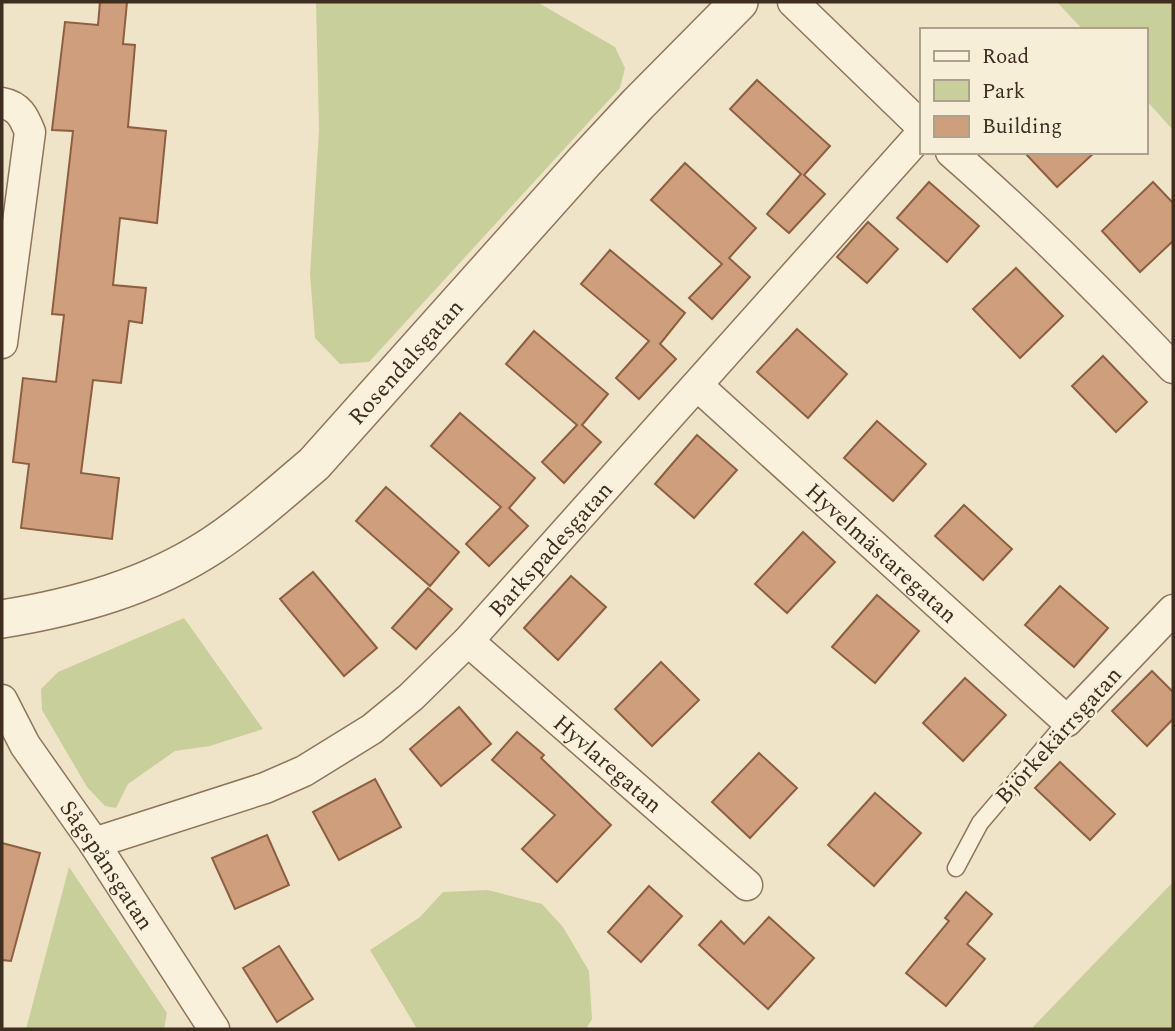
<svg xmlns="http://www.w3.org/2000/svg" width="1175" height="1031" font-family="Spectral,serif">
<rect width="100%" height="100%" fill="#f0e4c8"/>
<!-- green -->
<g fill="#c9cf9b">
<path d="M316,2H537L615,47L625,68L620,88L369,362L340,364L315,338L310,274L319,130Z"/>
<path d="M1057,2H1173V130L1145,99V30H1083Z"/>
<path d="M184,618L263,729L210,746L175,751L128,784L116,808L105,806L87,787L42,710L41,689L58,672Z"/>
<path d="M69,867L167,1013L164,1029H26Z"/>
<path d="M1173,882V1029H1031Z"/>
<path d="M488,890L542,904L563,927L589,971L592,1019L586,1029H417L370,950L420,917L443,892Z"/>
</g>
<!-- building -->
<g fill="#cf9f7d" stroke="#8d5f41" stroke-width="2">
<path d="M100,2H127L123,44L135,45L128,127L166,131L157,223L120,218L113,285L146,288L142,323L129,321L121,383L93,380L81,473L119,478L112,539L21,528L29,464L13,462L23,378L56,382L64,315L52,314L73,131L52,130L65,22L98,25Z"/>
<path d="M757,80L830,146L804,175L825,194L789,233L767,214L801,174L730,109Z"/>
<path d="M1024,152H1095L1057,187Z"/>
<path d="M685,163L756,228L729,258L750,277L712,319L689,298L722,264L651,200Z"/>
<path d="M929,182L979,226L947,262L897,218Z"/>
<path d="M1153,182L1173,203V241L1140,272L1102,231Z"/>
<path d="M868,222L898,249L867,283L837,257Z"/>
<path d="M610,250L685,313L660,344L676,359L639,399L616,378L649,341L581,284Z"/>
<path d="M1016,268L1063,316L1020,358L973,309Z"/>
<path d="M797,329L847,374L808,418L757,372Z"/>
<path d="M534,331L608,394L582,425L601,442L564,483L542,462L577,425L506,364Z"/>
<path d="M1103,356L1147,402L1116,432L1072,386Z"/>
<path d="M460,413L535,478L509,508L528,526L489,566L466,544L501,507L431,446Z"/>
<path d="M877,421L926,464L893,501L844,458Z"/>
<path d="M697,435L737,470L694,518L655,484Z"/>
<path d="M386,487L459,552L430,586L356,521Z"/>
<path d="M964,505L1012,549L983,580L935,536Z"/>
<path d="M803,532L835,562L787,613L755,584Z"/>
<path d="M313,572L377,648L344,676L280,599Z"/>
<path d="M571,576L606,607L558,660L524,628Z"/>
<path d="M1060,586L1108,628L1074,667L1025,625Z"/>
<path d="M428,588L452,609L416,649L392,628Z"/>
<path d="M877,595L919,631L875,683L832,647Z"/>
<path d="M661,662L699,700L652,746L615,709Z"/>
<path d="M1152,671L1173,692V719L1147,746L1112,711Z"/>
<path d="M965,678L1006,715L963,761L923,723Z"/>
<path d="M459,707L491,744L441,786L410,749Z"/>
<path d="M517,732L544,755L541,758L611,825L557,882L522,849L555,815L492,760Z"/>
<path d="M759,753L797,788L750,838L712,802Z"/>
<path d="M1060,762L1115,814L1090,840L1035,788Z"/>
<path d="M375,779L401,827L339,860L313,812Z"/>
<path d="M875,793L921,833L874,886L828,845Z"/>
<path d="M267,835L289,885L235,909L212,858Z"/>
<path d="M2,843L40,853L11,961L2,960Z"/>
<path d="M649,886L682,916L641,962L608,932Z"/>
<path d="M966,892L992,914L967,944L985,959L946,1006L906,973L949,921L945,918Z"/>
<path d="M769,917L814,958L768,1009L699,945L721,921L744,944Z"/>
<path d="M279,946L313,999L277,1022L243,968Z"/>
</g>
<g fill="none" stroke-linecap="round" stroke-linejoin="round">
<defs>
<path id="service" d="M956,868L980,823L1067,721"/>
<g id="minor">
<path d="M793,2L921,126"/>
<path d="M2,103C19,106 24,117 30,132L2,343"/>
<path d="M951,152C1029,220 1102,293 1173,368"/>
<path id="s1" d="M698,386L1067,721L1173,610"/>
<path id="s2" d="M468,641L747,885"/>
<path id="s3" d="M2,700L25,745L94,843L214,1029"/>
<path id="s4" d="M94,843L265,788L304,771L372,729L411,697L468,641L921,134"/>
</g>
<g id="tertiary">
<path id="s5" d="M2,619C76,607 149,587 213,545C249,521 281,492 314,464L584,162L638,104L739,2"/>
</g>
</defs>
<!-- service casing -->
<use href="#service" stroke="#8d765c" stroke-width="19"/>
<!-- minor casing -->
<use href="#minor" stroke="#8d765c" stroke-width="33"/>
<!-- tertiary casing -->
<use href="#tertiary" stroke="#8d765c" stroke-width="40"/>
<!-- service -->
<use href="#service" stroke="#faf1dc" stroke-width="16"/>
<!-- minor -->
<use href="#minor" stroke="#faf1dc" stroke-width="30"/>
<!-- tertiary -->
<use href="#tertiary" stroke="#faf1dc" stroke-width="37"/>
</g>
<g text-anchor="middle" stroke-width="5" stroke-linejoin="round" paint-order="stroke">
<!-- street labels -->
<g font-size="23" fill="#3d2e20" stroke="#f7eed8">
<text dy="8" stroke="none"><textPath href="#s5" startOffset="492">Rosendalsgatan</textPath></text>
<text dy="8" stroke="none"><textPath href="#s4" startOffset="556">Barkspadesgatan</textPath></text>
<text dy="8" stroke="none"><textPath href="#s1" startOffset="248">Hyvelmästaregatan</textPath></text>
<text transform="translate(1058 735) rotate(-48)" y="8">Björkekärrsgatan</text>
<text dy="8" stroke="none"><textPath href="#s2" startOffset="186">Hyvlaregatan</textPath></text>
<text dy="8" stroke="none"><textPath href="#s3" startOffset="196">Sågspånsgatan</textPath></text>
</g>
</g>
<!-- border -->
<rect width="1175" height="1031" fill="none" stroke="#3d2e20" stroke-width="7"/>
<!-- legend -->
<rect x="920" y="28" width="228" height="126" fill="#f7eed8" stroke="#ada18e" stroke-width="2"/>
<rect x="934" y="51" width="35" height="10" fill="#faf1dc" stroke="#ada18e" stroke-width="2"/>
<text x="982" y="63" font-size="21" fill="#3d2e20">Road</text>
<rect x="934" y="80" width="35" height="21" fill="#c9cf9b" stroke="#ada18e" stroke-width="2"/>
<text x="982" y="98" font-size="21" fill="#3d2e20">Park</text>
<rect x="934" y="116" width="35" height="21" fill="#cf9f7d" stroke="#ada18e" stroke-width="2"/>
<text x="982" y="133" font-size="21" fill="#3d2e20">Building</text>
</svg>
